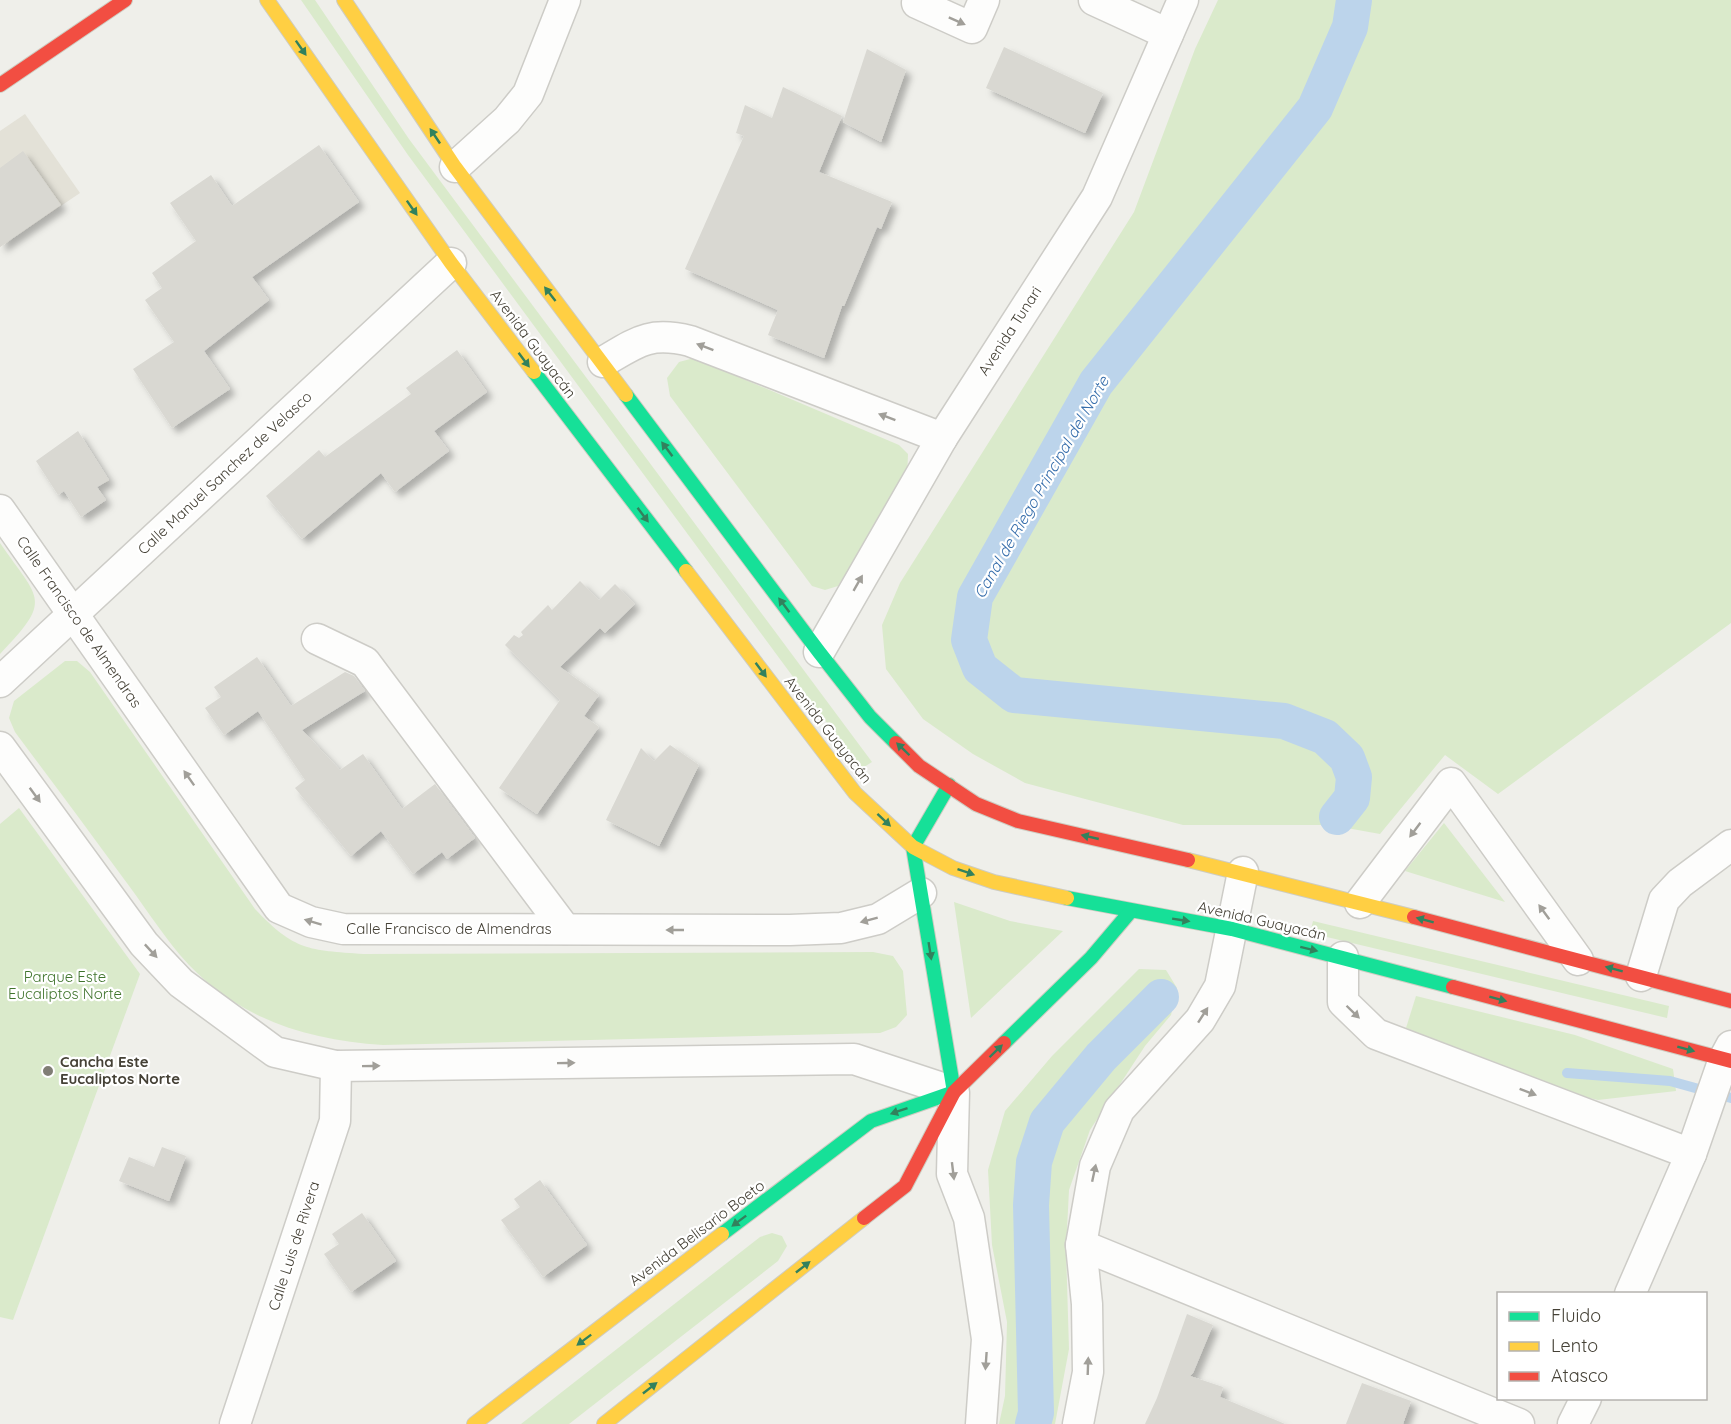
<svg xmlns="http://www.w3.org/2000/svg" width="1731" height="1424" font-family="Quicksand,sans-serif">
<defs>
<filter id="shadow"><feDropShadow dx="5.5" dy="5.5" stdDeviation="3" flood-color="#0004"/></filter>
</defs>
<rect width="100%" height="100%" fill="#efefea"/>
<!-- residential -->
<path fill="#e3e1d7" d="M25,114L80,193L0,247V131Z"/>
<!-- green -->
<g fill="#daeacb">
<path d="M301,0H315L409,139L872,762L861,769L408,155Z"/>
<path d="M1218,0H1731V623L1498,794L1445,755L1380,834L1330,825H1183L1025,783L973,754L923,719L886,669L882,625L900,583L1134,212L1195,49Z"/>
<path d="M694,358L899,445L908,454L907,479L838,586L825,590L812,586L670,396L667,378L679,362Z"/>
<path d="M0,543C40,601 53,599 0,654Z"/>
<path d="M65,661H77L90,672L255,909C295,951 308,950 364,954L873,952L893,956L903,971L907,1015L896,1027L880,1033L383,1045C304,1040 233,1017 180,955C159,930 141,901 121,875C86,827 50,779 15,732L9,718L14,701Z"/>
<path d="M19,808L140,974L13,1320L0,1317V824Z"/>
<path d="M1444,823L1505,902L1405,871Z"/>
<path d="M954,902L1010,921L1063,931L971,1018Z"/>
<path d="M1313,921L1669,1006L1667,1018L1310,933Z"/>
<path d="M1139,969L1166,970L1177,988L1171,1015L1145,1046L1090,1130L1069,1190L1066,1249L1069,1349L1055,1424H999L1005,1396L1007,1322L992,1245L988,1170L1005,1111L1052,1056Z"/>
<path d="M1416,996L1575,1035L1673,1069L1676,1091L1598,1100L1551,1089L1406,1028Z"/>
<path d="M772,1233L782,1236L787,1246L778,1261L569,1424H521L760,1237Z"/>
</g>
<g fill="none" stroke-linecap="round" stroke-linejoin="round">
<!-- stream -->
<path stroke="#bcd4eb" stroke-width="10" d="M1567,1073L1670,1081L1731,1098"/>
<!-- canal -->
<g stroke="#bcd4eb" stroke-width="36">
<path d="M1337,817L1352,798L1354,777L1347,758L1325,737L1284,721L1014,695L980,668L969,640L975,597L1096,383L1315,108L1350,27L1354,0"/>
<path d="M1033,1424L1036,1413L1031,1205L1034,1162L1047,1122L1101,1057L1161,997"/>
</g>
</g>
<!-- building -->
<g fill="#d9d8d2" filter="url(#shadow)">
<path d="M1004,47L1103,93L1085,133L986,88Z"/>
<path d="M867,49L906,70L881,142L843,122Z"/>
<path d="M783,87L842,116L819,172L892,202L881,229L877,227L844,306H842L824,358L768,335L778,310L685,269L744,136L736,133L745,105L772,118Z"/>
<path d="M319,145L359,202L252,277L269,300L204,351L230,389L172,428L133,369L174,342L145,300L162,288L152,273L196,241L170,203L211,175L232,206Z"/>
<path d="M23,151L61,205L0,247V168Z"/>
<path d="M457,350L487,392L434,431L449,451L395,492L381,473L302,539L266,496L319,450L325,457L411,394L406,388Z"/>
<path d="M78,431L109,480L97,487L106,500L81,517L64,491L58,495L36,461Z"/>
<path d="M580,581L599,600L615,584L635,604L605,633L600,628L560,667L599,695L584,716L599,727L537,814L499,788L560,700L505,645L514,635L519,638L523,635L521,632L548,605L552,610Z"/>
<path d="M257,657L291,706L345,672L354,676L365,691L302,730L340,770L363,754L402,809L435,784L475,838L447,859L442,852L413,874L381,831L351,856L295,788L305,780L258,711L224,735L205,708L221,697L214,687Z"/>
<path d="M670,745L699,765L659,846L606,820L641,748L654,761Z"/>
<path d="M162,1147L186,1156L169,1201L119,1181L129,1157L154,1167Z"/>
<path d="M540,1180L587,1245L543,1277L501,1220L520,1207L514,1199Z"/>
<path d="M362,1213L396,1261L351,1292L324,1254L339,1244L332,1234Z"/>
<path d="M1187,1314L1213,1325L1193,1373L1190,1376L1223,1387L1220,1397L1285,1424H1145L1157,1398Z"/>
<path d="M1362,1383L1411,1401L1403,1424H1346Z"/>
</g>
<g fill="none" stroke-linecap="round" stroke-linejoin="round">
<defs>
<g id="street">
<path d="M919,0L917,3L972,28L984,0"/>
<path d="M1094,0L1168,34"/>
<path d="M455,167L507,120L528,94L565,0"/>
<path d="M603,362C637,342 649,331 690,341L942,438"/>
<path d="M0,510L279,908L311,922L343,929L790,930L841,928L878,919L921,893"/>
<path d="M317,639L365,662L565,929"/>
<path d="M819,652L942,438L1097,197L1183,0"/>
<path d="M0,682L451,263"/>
<path d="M0,747L144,944L181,983L275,1052L336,1066L854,1059L954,1092L952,1174L969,1218L987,1339L981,1424"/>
<path d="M1360,903L1451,783L1578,960"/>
<path d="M1343,957V1002L1376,1034L1691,1154"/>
<path d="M1641,976L1664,900L1680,883L1731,845"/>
<path d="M1081,1245L1519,1424"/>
<path d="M1630,1294L1691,1154L1724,1059L1731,1046"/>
<path d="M235,1424L335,1121L336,1066"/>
<path d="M1078,1424L1088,1372L1087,1304L1081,1245L1095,1166L1119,1110L1200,1020L1220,986L1243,872"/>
<path d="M1573,1424L1586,1398"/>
</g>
<g id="fast">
<path d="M534,372L686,571"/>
<path d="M626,395L819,652L870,717L896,743"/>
<path d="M949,785L913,847L954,1092"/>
<path d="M1067,898L1232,929L1453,987"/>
<path d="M1004,1043L1091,958L1130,912"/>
<path d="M722,1234L871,1121L954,1092"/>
</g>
<g id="slow">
<path d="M267,0L451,263L534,372"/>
<path d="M344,0L455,167L626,395"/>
<path d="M686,571L855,793L913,847L953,868L994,882L1067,898"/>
<path d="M1188,860L1414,917"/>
<path d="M474,1424L722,1234"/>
<path d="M604,1424L864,1218"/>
</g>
<g id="jam">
<path d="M0,85L125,0"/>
<path d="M896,743L919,766L976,804L1018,821L1188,860"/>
<path d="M1414,917L1731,1001"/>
<path d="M1453,987L1731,1061"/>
<path d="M864,1218L905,1186L954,1092L1004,1043"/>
</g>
</defs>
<!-- street casing -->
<use href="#street" stroke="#cdccc7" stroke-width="33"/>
<!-- fast casing -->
<use href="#fast" stroke="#ceccc1" stroke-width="16"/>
<!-- slow casing -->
<use href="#slow" stroke="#ceccc1" stroke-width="16"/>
<!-- jam casing -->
<use href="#jam" stroke="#ceccc1" stroke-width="16"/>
<!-- street -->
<use href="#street" stroke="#fdfdfc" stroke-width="30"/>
<!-- fast -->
<use href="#fast" stroke="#16e098" stroke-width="14"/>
<!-- slow -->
<use href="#slow" stroke="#ffcf43" stroke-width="14"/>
<!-- jam -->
<use href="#jam" stroke="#f24e42" stroke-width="14"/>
</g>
<!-- one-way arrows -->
<defs><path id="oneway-solid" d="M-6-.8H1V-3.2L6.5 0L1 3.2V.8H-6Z" transform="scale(1.5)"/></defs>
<g fill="#a19f99">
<use href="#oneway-solid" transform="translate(957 21) rotate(24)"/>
<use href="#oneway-solid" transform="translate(705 347) rotate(-159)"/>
<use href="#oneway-solid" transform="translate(887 417) rotate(-159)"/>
<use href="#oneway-solid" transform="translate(858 583) rotate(-60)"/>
<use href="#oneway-solid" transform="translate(189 778) rotate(-125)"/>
<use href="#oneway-solid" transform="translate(35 795) rotate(54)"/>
<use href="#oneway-solid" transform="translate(1415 830) rotate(127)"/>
<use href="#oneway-solid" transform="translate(1544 912) rotate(-126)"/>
<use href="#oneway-solid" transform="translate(869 920) rotate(165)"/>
<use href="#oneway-solid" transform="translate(313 922) rotate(-163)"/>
<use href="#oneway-solid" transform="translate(675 930) rotate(-180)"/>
<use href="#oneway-solid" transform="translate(151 951) rotate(47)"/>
<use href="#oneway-solid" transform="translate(1353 1012) rotate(44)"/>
<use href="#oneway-solid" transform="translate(1203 1015) rotate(-57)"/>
<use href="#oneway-solid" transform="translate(566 1063) rotate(-1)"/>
<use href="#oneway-solid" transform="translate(371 1066) rotate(-1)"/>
<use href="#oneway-solid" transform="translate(1528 1092) rotate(21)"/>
<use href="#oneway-solid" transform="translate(953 1171) rotate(83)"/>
<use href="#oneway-solid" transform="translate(1094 1173) rotate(-78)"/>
<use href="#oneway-solid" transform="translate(986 1361) rotate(94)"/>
<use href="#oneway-solid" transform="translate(1088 1366) rotate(-88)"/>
</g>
<g fill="#32815d">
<use href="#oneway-solid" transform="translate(301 48) rotate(55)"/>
<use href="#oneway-solid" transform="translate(435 136) rotate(-124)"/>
<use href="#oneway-solid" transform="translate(412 208) rotate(55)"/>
<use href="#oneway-solid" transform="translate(550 294) rotate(-128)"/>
<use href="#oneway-solid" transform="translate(524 360) rotate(53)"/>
<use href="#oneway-solid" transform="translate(667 449) rotate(-127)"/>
<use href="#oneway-solid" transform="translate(643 515) rotate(53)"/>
<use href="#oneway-solid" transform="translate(784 605) rotate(-127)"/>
<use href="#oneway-solid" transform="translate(761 670) rotate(53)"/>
<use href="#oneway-solid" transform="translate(903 749) rotate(-136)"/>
<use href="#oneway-solid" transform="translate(884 820) rotate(43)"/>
<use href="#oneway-solid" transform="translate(1090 837) rotate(-167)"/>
<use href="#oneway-solid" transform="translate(966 872) rotate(19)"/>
<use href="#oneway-solid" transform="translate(1181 920) rotate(9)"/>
<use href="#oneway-solid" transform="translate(1425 920) rotate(-165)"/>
<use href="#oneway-solid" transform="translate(1309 949) rotate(14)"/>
<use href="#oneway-solid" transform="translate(930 951) rotate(81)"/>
<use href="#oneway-solid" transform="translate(1614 969) rotate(-165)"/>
<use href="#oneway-solid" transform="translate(1498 999) rotate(15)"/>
<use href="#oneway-solid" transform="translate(1686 1049) rotate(15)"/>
<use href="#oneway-solid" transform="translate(996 1051) rotate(-44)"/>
<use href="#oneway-solid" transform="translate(899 1111) rotate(161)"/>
<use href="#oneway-solid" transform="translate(739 1221) rotate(143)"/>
<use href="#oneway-solid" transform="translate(803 1267) rotate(-38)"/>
<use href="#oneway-solid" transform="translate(584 1340) rotate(143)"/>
<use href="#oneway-solid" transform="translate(650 1388) rotate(-38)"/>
</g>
<!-- markers -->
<circle fill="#807e75" stroke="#fff" stroke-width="2" cx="48" cy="1071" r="6"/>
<g text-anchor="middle" stroke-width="4.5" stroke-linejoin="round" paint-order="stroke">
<!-- street labels -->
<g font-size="15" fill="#454136" stroke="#fff">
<text transform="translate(1010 331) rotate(-57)" y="5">Avenida Tunari</text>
<text transform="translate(533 344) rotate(53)" y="5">Avenida Guayacán</text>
<text transform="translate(225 473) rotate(-43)" y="5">Calle Manuel Sanchez de Velasco</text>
<text transform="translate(79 622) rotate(55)" y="5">Calle Francisco de Almendras</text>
<text transform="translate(828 730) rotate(52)" y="5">Avenida Guayacán</text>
<text transform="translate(1262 921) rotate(13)" y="5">Avenida Guayacán</text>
<text x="449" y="934">Calle Francisco de Almendras</text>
<text transform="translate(697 1233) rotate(-37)" y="5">Avenida Belisario Boeto</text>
<text transform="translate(294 1246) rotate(-72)" y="5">Calle Luis de Rivera</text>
</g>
<!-- park labels -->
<g font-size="15" fill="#40742d" stroke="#fff">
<text x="65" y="982">Parque Este<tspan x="65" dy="17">Eucaliptos Norte</tspan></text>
</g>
<!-- poi labels -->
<g font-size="15" font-weight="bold" fill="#454136" stroke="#fff" text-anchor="start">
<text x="60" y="1067">Cancha Este<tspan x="60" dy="17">Eucaliptos Norte</tspan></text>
</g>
<!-- water labels -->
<g font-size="16" font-style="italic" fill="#356dab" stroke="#fff">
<text transform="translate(1041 487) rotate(-60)" y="6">Canal de Riego Principal del Norte</text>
</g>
</g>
<!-- legend -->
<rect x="1497" y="1292" width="210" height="108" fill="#ffffff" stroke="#b5b3af" stroke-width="1.5"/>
<rect x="1509" y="1312" width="30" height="9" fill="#16e098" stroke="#b5b3af" stroke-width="1.5"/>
<text x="1551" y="1322" font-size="18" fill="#454136">Fluido</text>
<rect x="1509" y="1342" width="30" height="9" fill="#ffcf43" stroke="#b5b3af" stroke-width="1.5"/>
<text x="1551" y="1352" font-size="18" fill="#454136">Lento</text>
<rect x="1509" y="1372" width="30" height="9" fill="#f24e42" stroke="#b5b3af" stroke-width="1.5"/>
<text x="1551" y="1382" font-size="18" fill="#454136">Atasco</text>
</svg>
